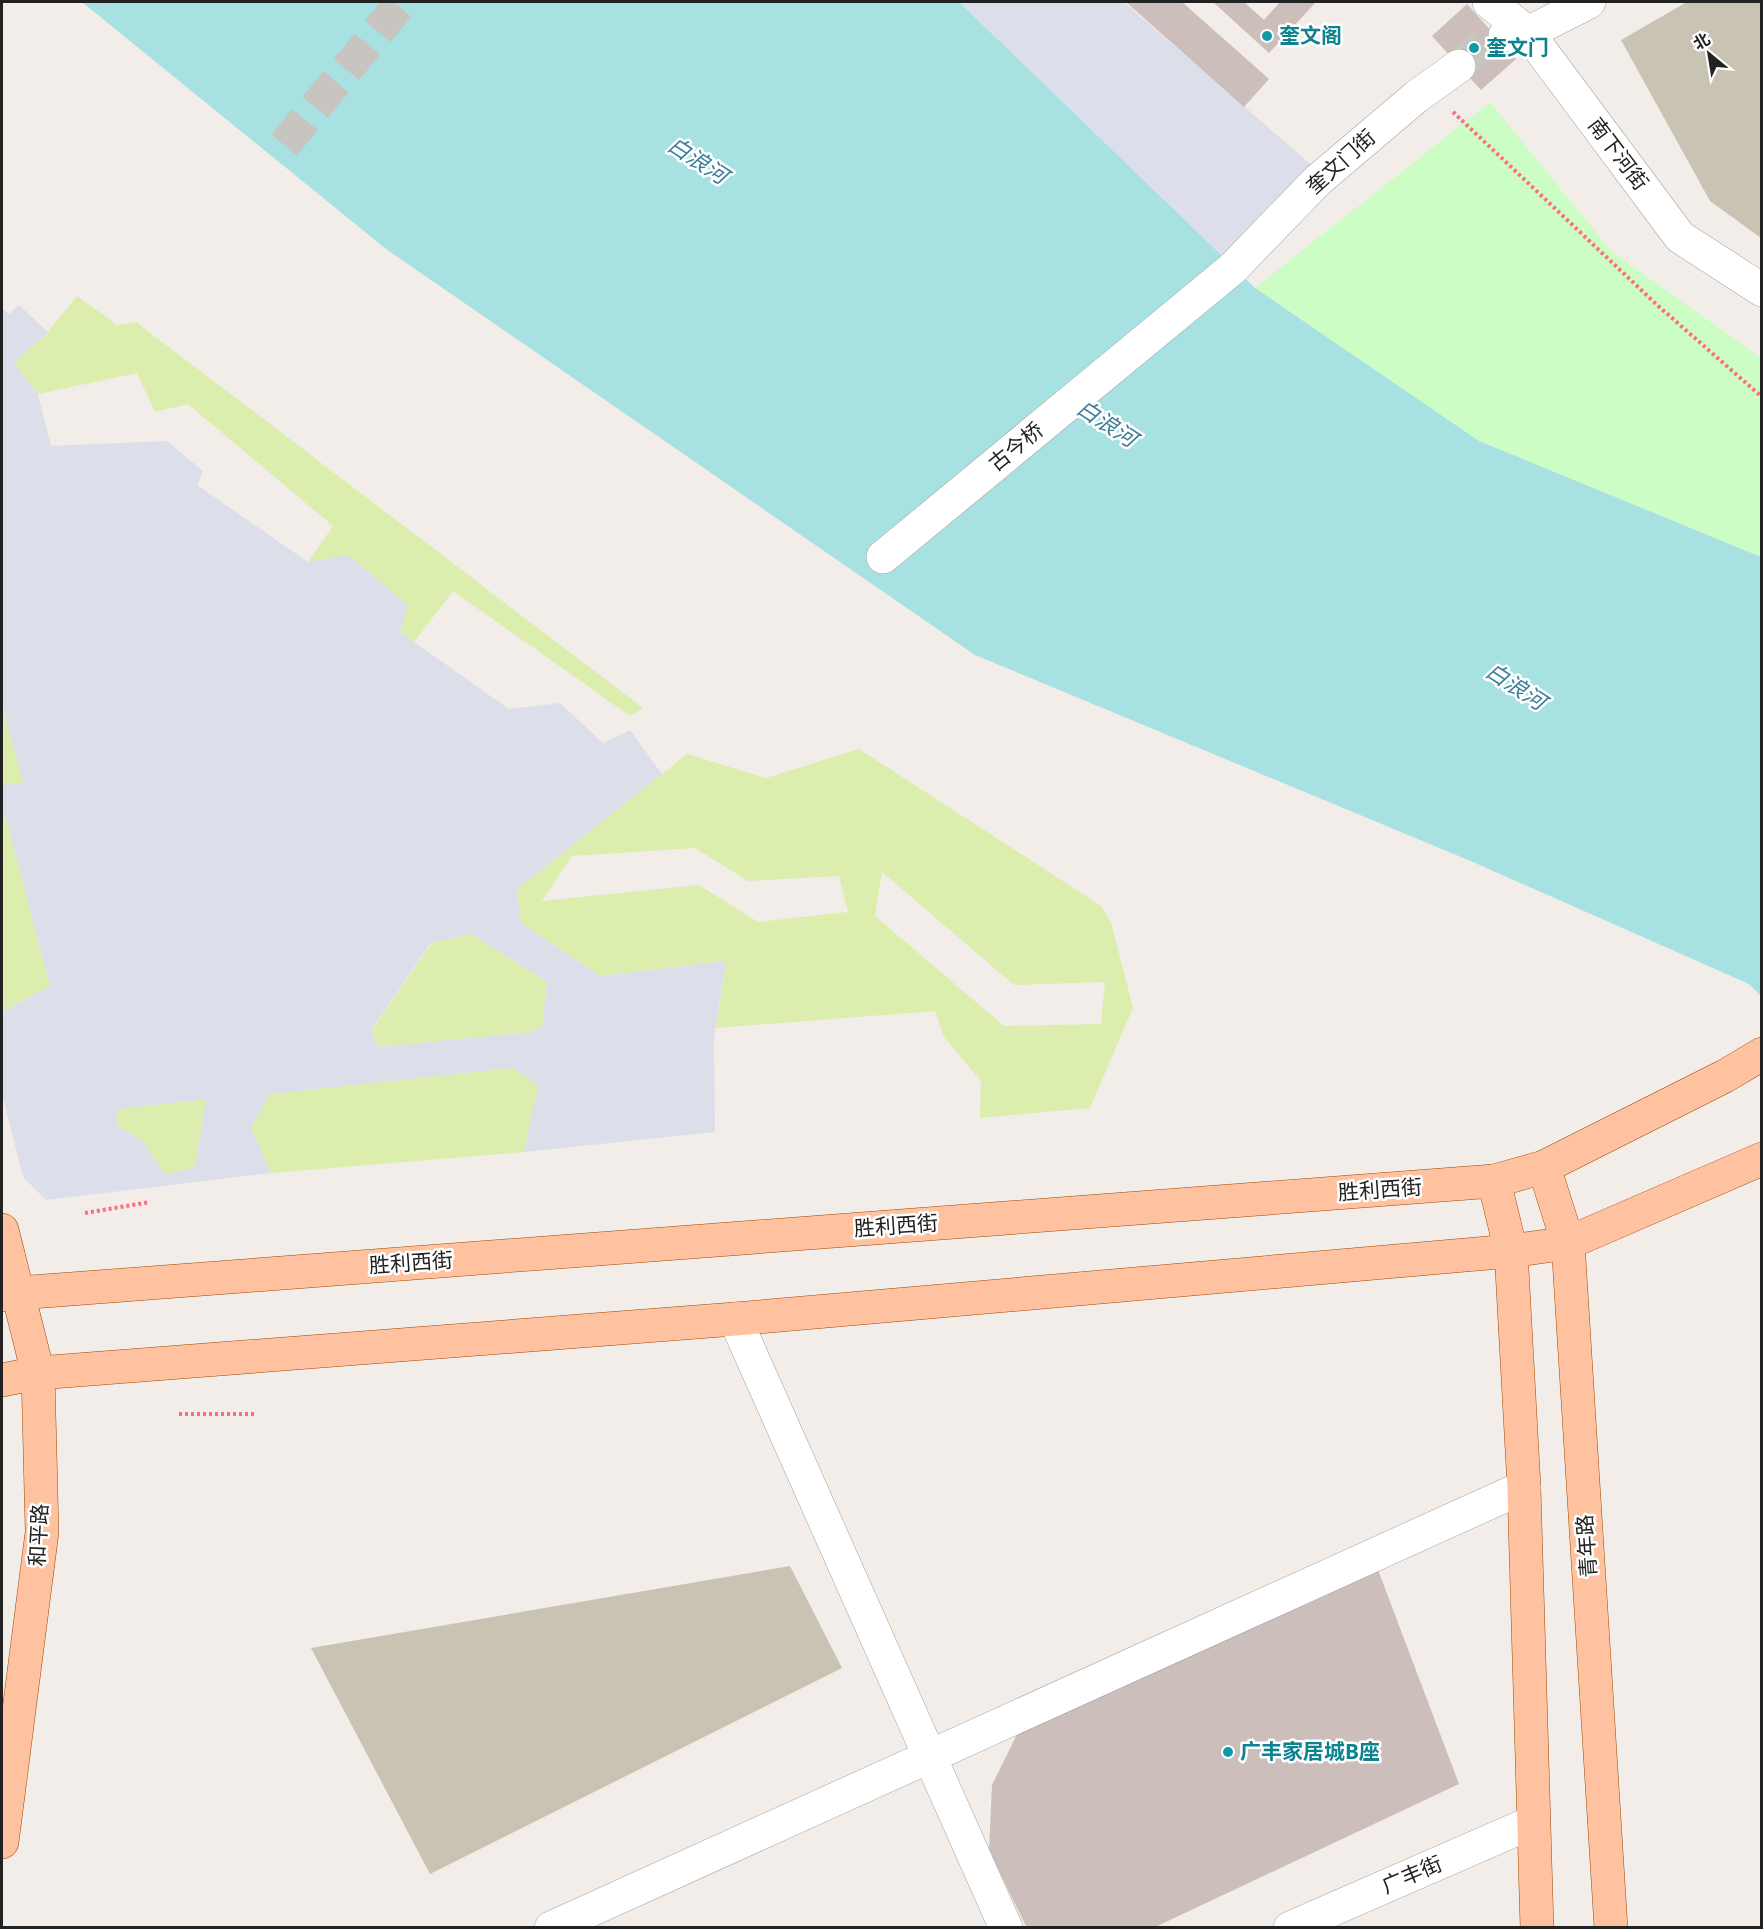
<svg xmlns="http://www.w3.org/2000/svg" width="1763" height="1929" font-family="'Noto Sans','Noto Sans SC',sans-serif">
<rect width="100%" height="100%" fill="#f2ede8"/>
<!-- construction -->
<g fill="#c8c3b3">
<path d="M1687,2H1761V238L1710,201L1621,40Z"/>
<path d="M790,1566L842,1668L430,1874L311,1648Z"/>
</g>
<!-- grass -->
<g fill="#dbeead" fill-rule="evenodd">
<path d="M77,296L117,325L136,322L643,708L630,716L453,591L414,642L308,562L333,526L188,404L155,412L137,373L38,394L14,363L48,332Z"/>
<path d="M2,705L24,784L2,785Z"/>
<path d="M859,749L1100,905L1111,922L1133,1008L1090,1108L980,1118L981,1081L944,1037L935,1011L716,1028L726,961L600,976L521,923L517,889L687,754L766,778ZM695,848L748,881L839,876L848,912L758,922L699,885L542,901L572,856ZM882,872L1014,985L1105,982L1101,1024L1004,1026L875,916Z"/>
<path d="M6,817L50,986L2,1012V818Z"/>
<path d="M471,934L547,982L542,1027L530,1032L378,1047L371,1031L432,943Z"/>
<path d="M513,1068L539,1086L524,1152L271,1173L251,1128L269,1094Z"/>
<path d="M206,1099L195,1168L164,1174L143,1141L116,1125L118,1109Z"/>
</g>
<!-- park -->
<path fill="#ccfdc5" d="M1490,102L1611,251L1761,358V557L1479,441L1255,288Z"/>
<!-- plaza -->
<g fill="#dcdfe9" fill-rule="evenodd">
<path d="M959,2H1124L1324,176L1233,268Z"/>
<path d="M19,305L48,332L14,363L38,394L51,446L167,441L203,471L197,485L308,562L348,555L408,605L400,632L509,709L560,703L603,743L630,730L662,774L517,889L521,923L600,976L726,961L714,1038L715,1132L524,1152L538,1086L513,1068L270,1094L251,1128L271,1173L46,1200L23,1177L2,1094V1012L50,986L6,818H2V785L23,783L2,705V308L9,314ZM471,934L547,982L542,1027L530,1032L378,1047L371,1030L431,943ZM206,1099L195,1168L164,1174L143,1141L116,1125L118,1109Z"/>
</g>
<!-- water -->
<path fill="#a7e1e2" d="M82,2H959L1255,288L1479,441L1761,557V996L1749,984L1473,862L975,655L386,249Z"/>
<!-- building -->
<g fill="#cbbebb">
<path d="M1126,2H1182L1269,79L1244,107Z"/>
<path d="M1213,2H1244L1264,20L1280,2H1316L1269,53Z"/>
<path d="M1467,4L1516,59L1481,90L1432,36Z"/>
<path d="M1375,1562L1459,1784L1153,1928H1027L989,1851L992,1785L1024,1720Z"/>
</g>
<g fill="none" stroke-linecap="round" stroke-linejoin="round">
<!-- minor-tunnel -->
<g stroke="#c8c4c0" stroke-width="33" stroke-dasharray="33 16" stroke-linecap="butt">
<path d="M1459,66L1494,35"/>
<path d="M284,145L402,2"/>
</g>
<defs>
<g id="minor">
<path d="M1489,2L1528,33L1680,237L1762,290"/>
<path d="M1505,35L1528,33L1589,2"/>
<path d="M883,557L1233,268L1317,181L1416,97L1459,66"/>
<path d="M735,1319L1006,1928"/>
<path d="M551,1928L1524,1487"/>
<path d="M1290,1928L1533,1822"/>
</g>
<g id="major">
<path d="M1544,1167L1568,1243L1611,1928"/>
<path d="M1494,1181L1511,1251L1524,1487L1537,1928"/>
<path d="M2,1230L38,1373L42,1532L2,1842"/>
<path d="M2,1295L18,1293L1494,1181L1544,1167L1725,1076L1762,1054"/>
<path d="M2,1380L38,1373L735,1319L1511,1251L1568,1243L1762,1159"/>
</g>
</defs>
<!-- minor casing -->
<use href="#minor" stroke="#a3a3a3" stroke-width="34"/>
<!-- major casing -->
<use href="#major" stroke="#a04900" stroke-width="34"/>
<!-- path -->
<g stroke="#ff6d7d" stroke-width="4" stroke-dasharray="3 3" stroke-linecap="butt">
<path d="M1453,112L1656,304L1762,397"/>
<path d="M85,1213L150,1202"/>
<path d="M179,1414H256"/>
</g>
<!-- minor -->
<use href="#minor" stroke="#fff" stroke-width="33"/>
<!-- major -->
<use href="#major" stroke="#ffc2a1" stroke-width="33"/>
</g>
<!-- markers -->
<g fill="#0f9aa8" stroke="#fff" stroke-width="2">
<circle cx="1267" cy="36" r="6"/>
<circle cx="1474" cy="48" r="6"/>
<circle cx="1228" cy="1752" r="6"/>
</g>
<g text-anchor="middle" stroke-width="5" stroke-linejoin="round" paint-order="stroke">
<!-- culture labels -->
<g font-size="21" font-weight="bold" fill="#0d838f" stroke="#fff" text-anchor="start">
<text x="1279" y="43">奎文阁</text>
<text x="1486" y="55">奎文门</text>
<text x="1240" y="1759">广丰家居城B座</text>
</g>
<!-- street labels -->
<g font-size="21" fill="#222" stroke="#fff">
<text transform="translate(1618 154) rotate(53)" y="7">南下河街</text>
<text transform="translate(1341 162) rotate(-42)" y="7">奎文门街</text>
<text transform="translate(1016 447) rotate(-39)" y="7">古今桥</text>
<text transform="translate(1380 1190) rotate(-4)" y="7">胜利西街</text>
<text transform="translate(896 1226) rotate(-4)" y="7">胜利西街</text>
<text transform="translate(411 1263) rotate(-4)" y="7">胜利西街</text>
<text transform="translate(39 1535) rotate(-87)" y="7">和平路</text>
<text transform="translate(1587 1546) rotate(-94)" y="7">青年路</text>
<text transform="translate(1412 1875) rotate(-23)" y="7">广丰街</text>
</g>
<!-- water labels -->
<g font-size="22" font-style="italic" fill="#3c7d97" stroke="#fff">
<text transform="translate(698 160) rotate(33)" y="8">白浪河</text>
<text transform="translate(1107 423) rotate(33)" y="8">白浪河</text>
<text transform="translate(1516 686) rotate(33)" y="8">白浪河</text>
</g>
</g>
<!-- border -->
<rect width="1763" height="1929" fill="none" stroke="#222222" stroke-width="6"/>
<!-- north arrow -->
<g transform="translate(1709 54) rotate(330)" stroke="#ffffff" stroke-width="4.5" paint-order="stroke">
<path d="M0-4.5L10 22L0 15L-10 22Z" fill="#222222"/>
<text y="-9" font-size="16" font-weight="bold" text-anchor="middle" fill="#222222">北</text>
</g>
</svg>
